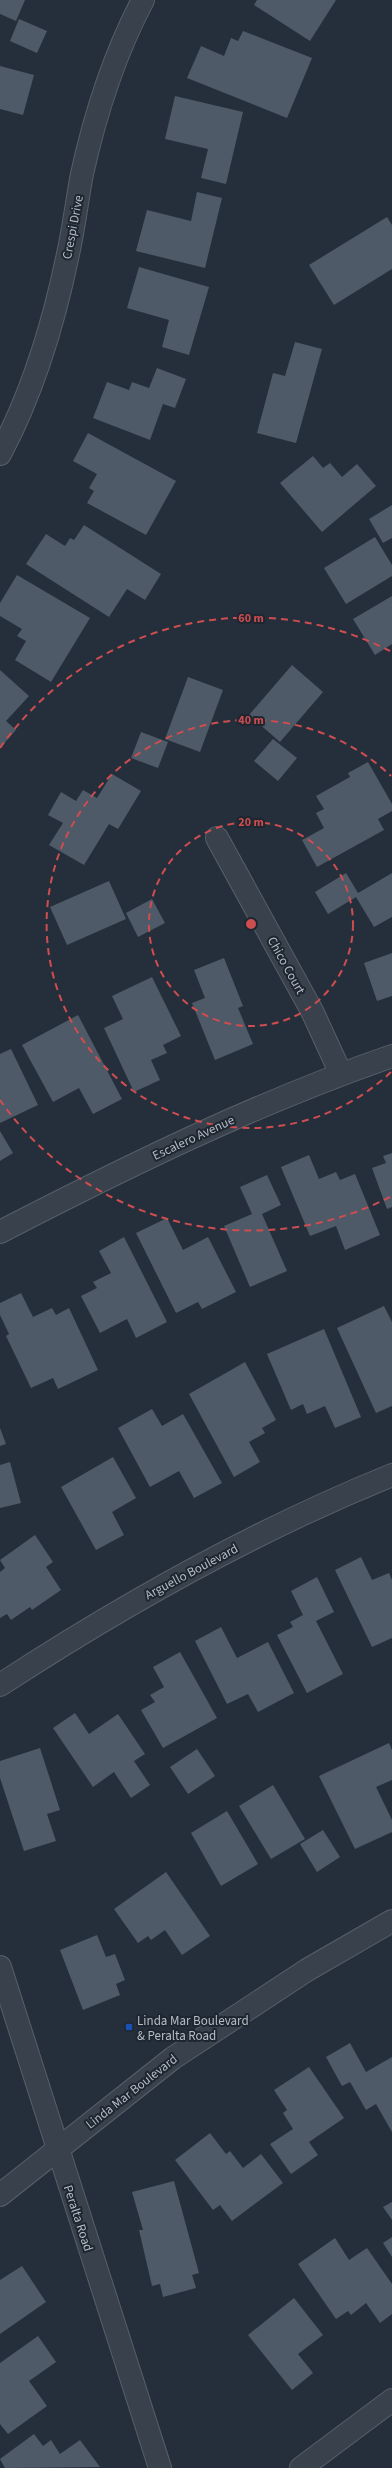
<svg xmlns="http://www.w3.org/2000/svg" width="392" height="2468" font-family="'Source Sans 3',sans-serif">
<rect width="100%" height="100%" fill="#252f3b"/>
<!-- building -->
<g fill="#4e5a67">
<path d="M0,0H25L16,21L0,14Z"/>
<path d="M257,0H336L310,41L254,5Z"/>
<path d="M19,19L47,31L37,53L10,41Z"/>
<path d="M243,31L312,58L287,118L187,78L201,46L224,56L231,38L238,41Z"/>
<path d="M0,66L34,75L23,115L0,109Z"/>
<path d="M175,96L243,112L226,184L201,178L208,149L165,139Z"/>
<path d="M197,192L222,198L205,268L136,251L147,210L191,221Z"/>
<path d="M387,217L392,225V269L334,305L309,265Z"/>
<path d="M139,267L209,287L189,355L162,347L169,320L127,308Z"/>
<path d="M295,342L322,349L296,443L257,433L273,373L285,376Z"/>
<path d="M157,368L186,379L175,408L163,404L150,440L93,418L107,382L129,390L132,382L149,388Z"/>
<path d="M88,433L176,481L146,535L87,503L94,491L89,488L97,474L73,461Z"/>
<path d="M313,456L323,468L330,463L342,477L357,464L376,486L322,532L280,483Z"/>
<path d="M392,505V538L383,543L369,519Z"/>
<path d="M84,525L161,574L145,600L127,589L109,617L26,564L46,534L65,546L70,538L74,540Z"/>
<path d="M375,537L392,565V576L346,604L324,568Z"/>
<path d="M17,575L90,618L51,682L15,660L26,641L17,636L22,629L0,616V603Z"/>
<path d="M392,596V644L375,655L353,619Z"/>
<path d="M292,665L323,692L280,742L249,715Z"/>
<path d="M0,670L29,696L6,721L16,730L0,748Z"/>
<path d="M188,677L223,690L200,752L165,739Z"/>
<path d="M141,732L168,742L158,768L131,758Z"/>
<path d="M273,739L297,758L278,781L254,761Z"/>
<path d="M368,762L392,804V811L378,819L384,830L317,867L302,840L324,828L316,813L324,809L316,796L350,777L348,773Z"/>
<path d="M112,774L141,791L118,829L109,824L84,865L49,845L63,823L48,815L61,792L76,801L83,790L97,798Z"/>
<path d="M346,873L358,893L392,873V917L374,927L356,897L328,914L315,892Z"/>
<path d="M109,881L126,919L67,945L50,907Z"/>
<path d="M152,899L165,923L138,937L126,913Z"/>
<path d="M392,953V996L377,1001L364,963Z"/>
<path d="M224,958L243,1006L238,1008L253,1044L215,1060L192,1003L205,998L194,970Z"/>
<path d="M152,977L181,1036L163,1045L167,1053L151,1060L160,1080L134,1092L104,1028L123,1019L112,996Z"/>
<path d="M78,1015L122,1099L93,1114L79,1088L53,1102L22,1045Z"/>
<path d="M11,1049L38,1105L0,1123V1054Z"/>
<path d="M0,1131L13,1153L0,1161Z"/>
<path d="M392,1153V1207L387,1209L372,1168L386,1163L383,1156Z"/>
<path d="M309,1155L319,1179L336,1172L340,1180L355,1174L380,1235L345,1250L336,1226L310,1236L281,1167Z"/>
<path d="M267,1175L281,1205L262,1214L287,1271L250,1287L224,1226L252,1214L240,1187Z"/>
<path d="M167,1218L183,1250L208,1237L236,1292L202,1309L198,1302L176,1313L136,1233Z"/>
<path d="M124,1237L167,1322L136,1338L127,1319L100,1333L81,1296L97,1288L93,1282L111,1273L99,1251Z"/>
<path d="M21,1293L33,1317L52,1308L56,1315L69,1308L98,1370L58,1389L53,1378L31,1388L6,1336L9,1334L0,1315V1303Z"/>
<path d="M384,1306L392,1322V1406L376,1413L337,1328Z"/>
<path d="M324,1329L361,1417L335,1428L325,1406L307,1414L303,1404L291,1410L267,1354Z"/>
<path d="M245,1362L276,1420L262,1428L265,1433L249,1442L260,1462L234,1477L189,1394Z"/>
<path d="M152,1409L162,1426L183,1414L222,1483L194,1498L179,1471L150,1487L118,1428Z"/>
<path d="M0,1428L6,1444L0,1446Z"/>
<path d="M113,1457L136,1498L112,1512L124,1535L96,1550L61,1487Z"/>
<path d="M10,1462L21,1503L0,1508V1465Z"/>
<path d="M35,1535L53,1562L46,1567L61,1590L32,1610L30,1607L11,1620L7,1614L0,1618V1572L5,1568L0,1560Z"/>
<path d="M361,1557L372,1580L389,1573L392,1580V1638L372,1647L335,1570Z"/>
<path d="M317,1577L334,1612L316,1621L343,1674L307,1693L277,1635L293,1627L290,1622L303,1615L291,1591Z"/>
<path d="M221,1627L237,1658L268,1642L294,1693L258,1712L248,1694L227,1704L195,1641Z"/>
<path d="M180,1652L217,1718L163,1748L141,1710L155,1702L150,1695L164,1687L153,1667Z"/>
<path d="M75,1713L89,1734L118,1714L145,1754L134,1761L150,1785L131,1798L114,1772L93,1787L53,1728Z"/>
<path d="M389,1743L392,1750V1780L376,1787L392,1820V1832L355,1849L319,1776Z"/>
<path d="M40,1748L60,1810L47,1814L56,1841L24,1851L0,1778V1761Z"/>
<path d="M197,1749L215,1776L188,1794L170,1767Z"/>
<path d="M273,1785L305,1839L271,1859L239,1806Z"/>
<path d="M227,1811L258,1864L221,1886L191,1833Z"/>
<path d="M323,1830L340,1857L317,1872L300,1844Z"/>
<path d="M166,1872L210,1936L182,1955L165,1930L151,1940L148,1936L138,1943L114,1909Z"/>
<path d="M97,1935L106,1957L115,1954L125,1980L116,1984L120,1995L83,2010L60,1950Z"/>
<path d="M350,2043L366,2072L392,2057V2132L376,2104L366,2110L350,2082L342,2086L326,2057Z"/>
<path d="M309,2067L344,2118L309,2142L318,2155L291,2174L270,2144L293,2129L283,2113L287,2110L274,2090Z"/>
<path d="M210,2133L226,2154L230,2151L243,2168L261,2154L283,2183L232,2221L220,2205L213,2210L175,2160Z"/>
<path d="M174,2181L199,2273L192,2275L196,2288L163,2297L160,2284L152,2286L139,2230H143L132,2192Z"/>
<path d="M392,2202V2220L383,2207Z"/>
<path d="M392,2237V2257L383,2243Z"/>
<path d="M335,2238L349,2260L367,2248L392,2284V2314L380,2323L366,2303L351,2315L348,2311L336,2319L298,2264Z"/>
<path d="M22,2266L46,2302L0,2334V2280Z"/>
<path d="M294,2298L323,2335L298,2354L313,2373L292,2390L248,2335Z"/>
<path d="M38,2336L56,2362L29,2381L47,2406L8,2434L0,2424V2363Z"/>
<path d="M34,2434L43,2446L51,2440L60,2454L80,2440L100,2467L5,2468L0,2459Z"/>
</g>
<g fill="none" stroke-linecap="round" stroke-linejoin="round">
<defs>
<g id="minor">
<path d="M0,454C33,392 54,322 68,254C74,227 77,200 82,174C95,115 115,53 143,0"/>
<path d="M217,838L312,1011L341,1074"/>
<path d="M0,1232C128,1166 256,1103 392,1056"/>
<path d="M0,1685C124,1604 254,1531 392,1475"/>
<path d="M0,1967L160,2468"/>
<path d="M0,2195L173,2058L307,1970L392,1921"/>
<path d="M301,2468L392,2400"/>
</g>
</defs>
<!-- minor casing -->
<use href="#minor" stroke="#575f69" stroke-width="24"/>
<!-- minor -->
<use href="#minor" stroke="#39414c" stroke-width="22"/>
</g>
<!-- distance rings -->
<g fill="none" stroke="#ce4d50" stroke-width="2" stroke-dasharray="7 5">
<circle cx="251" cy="924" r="102"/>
<path d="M391 1072A204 204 0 1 1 391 776"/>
<path d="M390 1197A306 306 0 0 1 0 1100M0 748A306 306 0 0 1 390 651"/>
</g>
<!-- markers -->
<rect fill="#1a4fb4" stroke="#1e2630" stroke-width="1.5" x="125" y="2023" width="8" height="8" rx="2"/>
<g text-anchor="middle" stroke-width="4" stroke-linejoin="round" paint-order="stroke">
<!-- street labels -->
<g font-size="13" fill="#b5bcc7" stroke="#1e2630">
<text transform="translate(72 227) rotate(-79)" y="5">Crespi Drive</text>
<text transform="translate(287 965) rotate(61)" y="5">Chico Court</text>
<text transform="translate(193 1137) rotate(-25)" y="5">Escalero Avenue</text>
<text transform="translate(191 1571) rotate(-28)" y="5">Arguello Boulevard</text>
<text transform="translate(131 2091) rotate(-38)" y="5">Linda Mar Boulevard</text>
<text transform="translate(79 2218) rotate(72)" y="5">Peralta Road</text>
</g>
<!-- poi labels -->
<g font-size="13" fill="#b5bcc7" stroke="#1e2630" text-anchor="start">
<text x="137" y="2025">Linda Mar Boulevard<tspan x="137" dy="15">&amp; Peralta Road</tspan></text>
</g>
</g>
<circle cx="251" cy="924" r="6" fill="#ce4d50" stroke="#1e2630" stroke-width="2"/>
<g font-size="12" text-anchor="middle" font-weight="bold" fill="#ce4d50" stroke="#1e2630" stroke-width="4" stroke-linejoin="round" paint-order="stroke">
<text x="251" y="622">60 m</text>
<text x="251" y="724">40 m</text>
<text x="251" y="826">20 m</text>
</g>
</svg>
